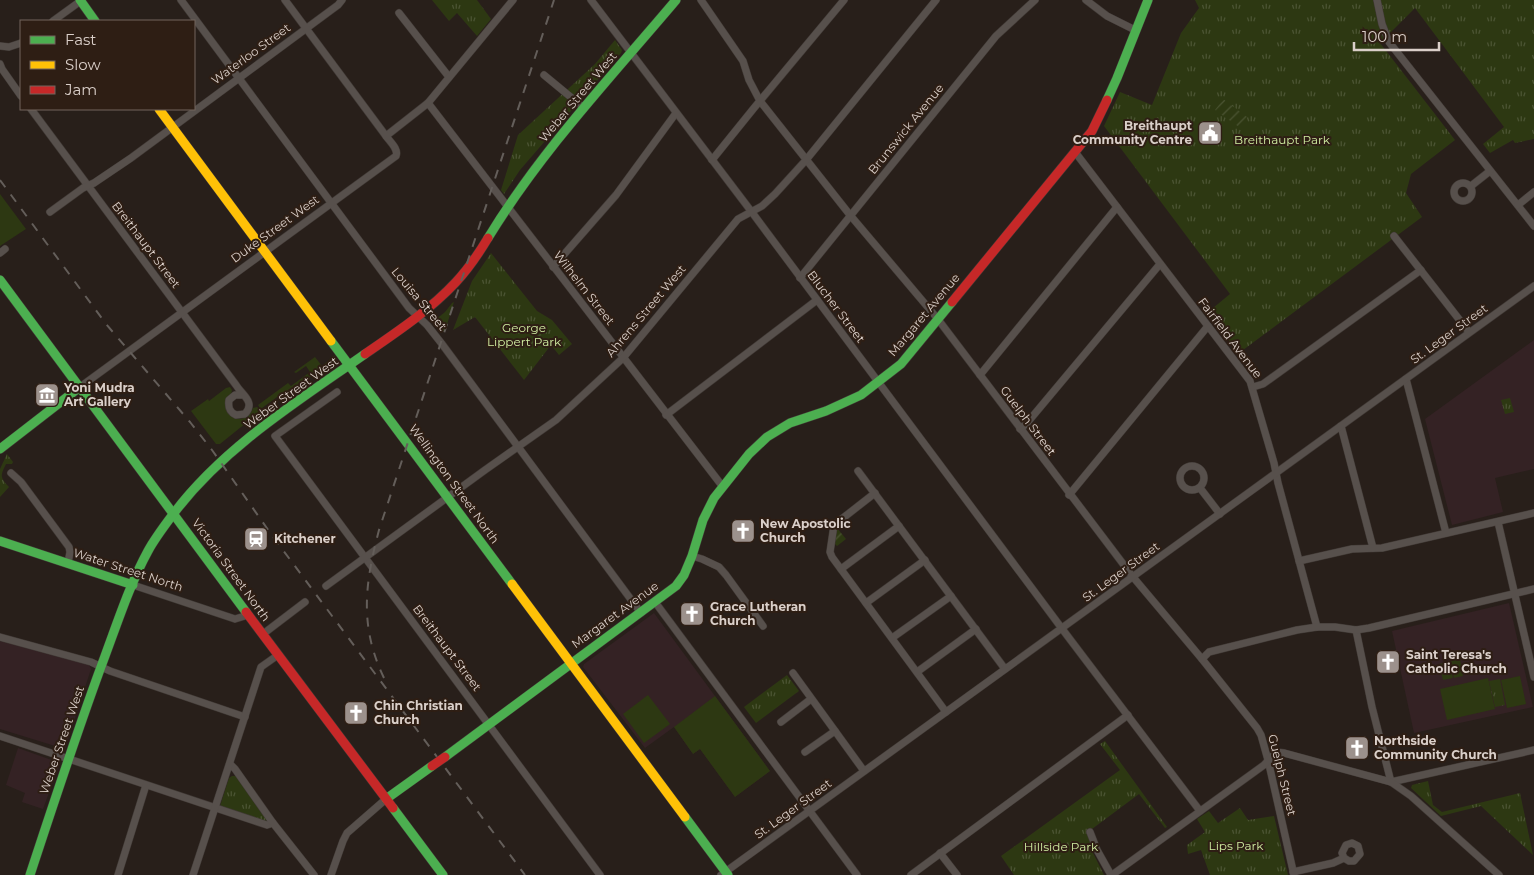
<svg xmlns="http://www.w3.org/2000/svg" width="1534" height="875" font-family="Montserrat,sans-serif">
<defs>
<pattern id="park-tufts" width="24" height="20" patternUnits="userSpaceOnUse" patternTransform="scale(1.25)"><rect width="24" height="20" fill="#2d3812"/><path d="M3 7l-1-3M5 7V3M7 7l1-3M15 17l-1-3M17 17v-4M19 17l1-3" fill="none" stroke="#4b5433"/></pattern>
<pattern id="garden-furrows" width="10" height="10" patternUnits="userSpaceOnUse" patternTransform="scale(1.25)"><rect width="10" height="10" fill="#2d3812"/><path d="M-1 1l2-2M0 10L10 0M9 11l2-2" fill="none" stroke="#4b5433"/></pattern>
</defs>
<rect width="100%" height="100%" fill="#281f1a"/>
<!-- education -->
<g fill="#342224">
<path d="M1534,340V469L1495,478L1503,512L1452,525L1425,419Z"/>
<path d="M1509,603L1533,707L1414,733L1392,631Z"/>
<path d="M654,613L770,771L735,797L700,749L693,754L674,727L645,748L583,667L584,664Z"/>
<path d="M0,641L76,660L89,665L91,669L65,749L0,729Z"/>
<path d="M18,748L60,763L43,809L22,802L25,793L6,785Z"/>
</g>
<!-- grass -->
<g fill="#2d3812">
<path d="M0,194L26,229L0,246Z"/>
<path d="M454,302L445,331H442L435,322V320L445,312L452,303Z"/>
<path d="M335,355L332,362L328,365L288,392H284L262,408H260L258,405L288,383L291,386L310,372L306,366L296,373L294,372L315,357L322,366Z"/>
<path d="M230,387L232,390L228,412C236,423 249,420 253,408L257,407L261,411L220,444H216L191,411L208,399L209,401L226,388Z"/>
<path d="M1460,659L1463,676L1454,678L1450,661Z"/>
<path d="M1449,662L1453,678L1443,680L1439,664Z"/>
<path d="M1520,676L1526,704L1507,708L1501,680Z"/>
<path d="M1488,678L1495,709L1447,720L1440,689Z"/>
<path d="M648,695L670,724L644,743L623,714Z"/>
<path d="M715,696L770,771L735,797L700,749L693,754L674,727Z"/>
</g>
<!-- park -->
<g fill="url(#park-tufts)">
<path d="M432,0H477L491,19L477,36L457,13L449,21Z"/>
<path d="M1195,0H1534V139L1515,143L1513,140L1490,153L1483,144L1504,127L1415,8L1380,43L1455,140L1411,174L1406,193L1422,217L1239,353L1207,313L1230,294L1104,126L1120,92L1152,105L1181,33L1199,8Z"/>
<path d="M615,40L622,50L621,53L520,170L504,194L501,190L518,135L595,64Z"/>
<path d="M491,253L537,311L552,320L572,344L559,355L551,345L524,380L475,317L453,330L472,281Z"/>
<path d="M1510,398L1514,412L1505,414L1501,400Z"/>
<path d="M7,454L13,462L12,464H6C0,476 0,477 9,487L0,497V469Z"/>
<path d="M787,675L799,691L756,723L744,707Z"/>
<path d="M1500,679L1505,705L1495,707L1489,681Z"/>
<path d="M1105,741L1167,827L1165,828L1139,794L1088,832L1093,853L1104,875H1014L1001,856L1120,770L1100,744Z"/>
<path d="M232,776H236L267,819V821L264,822L220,806L229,778Z"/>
<path d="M1428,781L1433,805L1442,812L1520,793L1533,855L1481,806L1441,816L1411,788L1412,785Z"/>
<path d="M1240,808L1248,820L1274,816L1288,875H1210L1201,850L1188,854L1187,845L1205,832L1197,819L1209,811L1218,823Z"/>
</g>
<!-- garden -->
<g fill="url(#garden-furrows)">
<path d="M1223,99L1247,117L1239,127L1215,110Z"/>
<path d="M539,332L544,338L530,350L525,344Z"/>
<path d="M837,528L846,539L837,546L835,544Z"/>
</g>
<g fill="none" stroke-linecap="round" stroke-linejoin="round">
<defs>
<g id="street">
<path d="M181,0L409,308L427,325L442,344L641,613"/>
<path d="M591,0L751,211L1066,634L1200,811"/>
<path d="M701,0L743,61L749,80L760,101L850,215L937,318L1133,577L1202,659L1257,728L1261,735L1268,760L1294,875"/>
<path d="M1086,0L1107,16L1135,30"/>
<path d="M1377,0L1382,24L1389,42L1534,226"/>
<path d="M399,13L449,77"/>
<path d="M53,21L82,0"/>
<path d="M0,46L9,47L21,43"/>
<path d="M0,64L2,69L21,96"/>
<path d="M544,75L584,108"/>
<path d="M428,103L723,487"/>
<path d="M31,109L236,385C242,395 256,402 245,414L236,415C229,412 228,407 229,400L235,395H242"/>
<path d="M386,136L428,103L513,0"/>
<path d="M1075,152L1250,381L1274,463L1278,483L1317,627"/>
<path d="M712,160L754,108L844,0"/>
<circle cx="1463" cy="192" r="9"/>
<path d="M1471,186L1490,171"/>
<path d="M1518,205L1534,192"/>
<path d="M50,212L83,188L94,183L131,158L338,5L342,0"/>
<path d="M1394,236L1469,332"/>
<path d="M0,253L5,249"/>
<path d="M553,267L616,195L676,113"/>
<path d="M800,278L996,36L1035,0"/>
<path d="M980,375L1117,207"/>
<path d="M1406,379L1446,533"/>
<path d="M80,387L396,156C399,149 390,142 386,136L285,0"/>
<path d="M1253,387L1263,384L1421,270"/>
<path d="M337,392L275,436L600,875"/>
<path d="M666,415L817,300"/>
<path d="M1341,426L1373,548"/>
<path d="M1020,429L1027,423L1160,264"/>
<circle cx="1192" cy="478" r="12"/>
<path d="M858,471L1005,669"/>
<path d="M11,473L21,482L69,547L70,552L68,563"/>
<path d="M1200,488L1220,514"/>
<path d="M875,493L834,525L830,552L832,557L946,712"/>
<path d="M1069,495L1208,326"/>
<path d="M1498,522L1534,677"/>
<path d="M692,556L702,559L719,567L726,575L763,626"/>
<path d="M1299,561L1352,549L1382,548L1534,513"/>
<path d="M841,569L899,526"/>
<path d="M133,585L235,619L248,615"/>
<path d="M326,586L485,470L556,420L623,358L738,219L762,206L775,194L806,160L936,0"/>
<path d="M655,602L857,875"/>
<path d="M866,603L925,560"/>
<path d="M1356,630L1372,707L1391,782L1534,750"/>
<path d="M263,634L305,602"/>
<path d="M0,637L91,662L110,671L245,717"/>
<path d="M892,638L951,596"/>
<path d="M1202,659L1209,652L1297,630L1317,627H1335L1356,630L1369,628L1534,589"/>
<path d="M917,672L976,629"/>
<path d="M793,673L864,771"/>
<path d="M781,722L811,699"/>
<path d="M0,736L267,825L273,823"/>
<path d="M805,752L835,731"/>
<path d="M230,764L235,769L273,823L314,875"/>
<path d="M1090,832L1097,850L1111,875"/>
<path d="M940,853L957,875"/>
<path d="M1293,872L1333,863L1344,858L1349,861H1354L1360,854L1358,846L1352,843L1346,845L1342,853L1344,858"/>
<path d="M118,875L146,785"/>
<path d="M193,875L261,667L278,655"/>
<path d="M331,875L343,841L347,833L386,799"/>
<path d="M721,875L1534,286"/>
<path d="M911,875L1128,715"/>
<path d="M1112,875L1264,765L1276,752L1284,753L1391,782L1411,796L1499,875"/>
</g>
<g id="fast">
<path d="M80,0L95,21"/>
<path d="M1107,100L1117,78L1148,0"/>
<path d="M488,238C541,151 611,77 676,0"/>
<path d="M0,280L246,612"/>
<path d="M331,341L512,584"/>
<path d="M0,449L80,387"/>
<path d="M0,541L133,585"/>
<path d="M445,757L676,586L684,575L692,556L703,520L714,498L749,454L767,437L790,423L826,411L861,395L901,364L952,302"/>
<path d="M386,799L432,766"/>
<path d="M393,808L443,875"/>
<path d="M685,817L728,875"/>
<path d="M30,875C54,802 78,728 105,656C118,621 130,584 148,551C155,538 165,525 174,513C224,447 298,401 365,354"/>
</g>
<g id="slow">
<path d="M159,109L331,341"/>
<path d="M512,584L685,817"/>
</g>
<g id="jam">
<path d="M952,302L1092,131L1107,100"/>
<path d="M365,354C397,332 430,310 456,282C469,268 479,253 488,238"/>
<path d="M246,612L393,808"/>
</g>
</defs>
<!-- street casing -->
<use href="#street" stroke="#403935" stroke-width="8"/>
<!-- fast casing -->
<use href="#fast" stroke="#403935" stroke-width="10"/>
<!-- slow casing -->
<use href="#slow" stroke="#403935" stroke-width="10"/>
<!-- jam casing -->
<use href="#jam" stroke="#403935" stroke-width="10"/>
<!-- street -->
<use href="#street" stroke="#57504c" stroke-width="7"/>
<!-- fast -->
<use href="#fast" stroke="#4caf50" stroke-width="9"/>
<!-- slow -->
<use href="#slow" stroke="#ffc107" stroke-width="9"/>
<!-- jam -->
<use href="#jam" stroke="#c62828" stroke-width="9"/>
<!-- rail -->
<g stroke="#645e5a" stroke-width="2" stroke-dasharray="9 9" stroke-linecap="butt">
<path d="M0,180L106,324L190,422L212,450L271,534L525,875"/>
<path d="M384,678C359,626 365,583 379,530L554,0"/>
</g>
<defs>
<path id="jam-bridge" d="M432,766L445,757"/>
</defs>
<!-- jam-bridge casing -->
<use href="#jam-bridge" stroke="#403935" stroke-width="10" stroke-linecap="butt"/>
<!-- jam-bridge -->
<use href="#jam-bridge" stroke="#c62828" stroke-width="9"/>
</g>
<!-- icons -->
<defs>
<symbol id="civic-square" viewBox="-11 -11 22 22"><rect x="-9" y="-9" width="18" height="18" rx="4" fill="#9c918c" stroke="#2e1e14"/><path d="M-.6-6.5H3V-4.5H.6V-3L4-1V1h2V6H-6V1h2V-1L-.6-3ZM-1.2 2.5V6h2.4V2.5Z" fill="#fff"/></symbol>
<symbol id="museum-square" viewBox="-11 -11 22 22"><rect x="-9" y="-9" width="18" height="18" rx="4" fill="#9c918c" stroke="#2e1e14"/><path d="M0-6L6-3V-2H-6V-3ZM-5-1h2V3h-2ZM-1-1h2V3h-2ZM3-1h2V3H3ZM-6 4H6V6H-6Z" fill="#fff"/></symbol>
<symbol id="church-square" viewBox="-11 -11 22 22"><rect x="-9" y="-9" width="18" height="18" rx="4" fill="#9c918c" stroke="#2e1e14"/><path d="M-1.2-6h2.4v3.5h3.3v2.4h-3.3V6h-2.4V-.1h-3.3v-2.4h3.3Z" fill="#fff"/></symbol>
<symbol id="station-square" viewBox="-11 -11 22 22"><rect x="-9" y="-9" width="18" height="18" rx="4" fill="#9c918c" stroke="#2e1e14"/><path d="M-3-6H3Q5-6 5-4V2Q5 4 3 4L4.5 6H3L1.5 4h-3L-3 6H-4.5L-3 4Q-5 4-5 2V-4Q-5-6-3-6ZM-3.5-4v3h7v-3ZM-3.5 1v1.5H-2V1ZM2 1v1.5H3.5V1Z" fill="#fff"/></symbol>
</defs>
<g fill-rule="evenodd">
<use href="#civic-square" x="1196" y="119" width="28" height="28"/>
<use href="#museum-square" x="33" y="381" width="28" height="28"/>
<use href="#church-square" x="729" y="517" width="28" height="28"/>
<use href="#station-square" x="242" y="525" width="28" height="28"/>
<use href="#church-square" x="678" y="600" width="28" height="28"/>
<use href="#church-square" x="1374" y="648" width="28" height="28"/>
<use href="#church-square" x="342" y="699" width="28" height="28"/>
<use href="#church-square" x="1343" y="734" width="28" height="28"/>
</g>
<g text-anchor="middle" stroke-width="4" stroke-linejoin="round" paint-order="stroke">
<!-- street labels -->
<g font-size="12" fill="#dacfc9" stroke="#2e1e14">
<text transform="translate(251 54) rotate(-36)" y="4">Waterloo Street</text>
<text transform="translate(578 97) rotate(-50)" y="4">Weber Street West</text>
<text transform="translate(906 129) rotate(-51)" y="4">Brunswick Avenue</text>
<text transform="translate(275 229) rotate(-36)" y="4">Duke Street West</text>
<text transform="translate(146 245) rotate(53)" y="4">Breithaupt Street</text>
<text transform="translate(584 288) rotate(52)" y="4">Wilhelm Street</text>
<text transform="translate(419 299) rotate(50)" y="4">Louisa Street</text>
<text transform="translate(836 307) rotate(53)" y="4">Blucher Street</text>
<text transform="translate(646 311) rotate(-50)" y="4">Ahrens Street West</text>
<text transform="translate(924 315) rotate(-50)" y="4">Margaret Avenue</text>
<text transform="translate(1449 334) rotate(-36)" y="4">St. Leger Street</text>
<text transform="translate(1230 338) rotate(53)" y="4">Fairfield Avenue</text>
<text transform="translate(291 393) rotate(-36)" y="4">Weber Street West</text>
<text transform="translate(1028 421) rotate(53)" y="4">Guelph Street</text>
<text transform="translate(454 484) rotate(54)" y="4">Wellington Street North</text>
<text transform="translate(128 570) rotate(18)" y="4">Water Street North</text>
<text transform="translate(231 570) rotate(54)" y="4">Victoria Street North</text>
<text transform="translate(1121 572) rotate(-36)" y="4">St. Leger Street</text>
<text transform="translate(615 615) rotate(-36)" y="4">Margaret Avenue</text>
<text transform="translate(447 648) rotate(53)" y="4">Breithaupt Street</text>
<text transform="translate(62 740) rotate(-71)" y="4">Weber Street West</text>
<text transform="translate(1282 775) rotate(76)" y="4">Guelph Street</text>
<text transform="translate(793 809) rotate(-36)" y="4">St. Leger Street</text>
</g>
<!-- poi labels -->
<g font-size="12" font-weight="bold" fill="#dacfc9" stroke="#2e1e14" text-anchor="start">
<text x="1192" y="130" text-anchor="end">Breithaupt<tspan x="1192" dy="14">Community Centre</tspan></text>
<text x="64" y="392">Yoni Mudra<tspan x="64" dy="14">Art Gallery</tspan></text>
<text x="760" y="528">New Apostolic<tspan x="760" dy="14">Church</tspan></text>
<text x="274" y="543">Kitchener</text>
<text x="710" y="611">Grace Lutheran<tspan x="710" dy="14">Church</tspan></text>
<text x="1406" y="659">Saint Teresa's<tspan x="1406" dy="14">Catholic Church</tspan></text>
<text x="374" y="710">Chin Christian<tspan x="374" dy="14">Church</tspan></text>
<text x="1374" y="745">Northside<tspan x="1374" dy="14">Community Church</tspan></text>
</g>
<!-- park labels -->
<g font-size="12" fill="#d1eea2" stroke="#2e1e14">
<text x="1282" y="144">Breithaupt Park</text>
<text x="524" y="332">George<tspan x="524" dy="14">Lippert Park</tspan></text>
<text x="1236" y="850">Lips Park</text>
<text x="1061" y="851">Hillside Park</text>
</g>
</g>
<!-- legend -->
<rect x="20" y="20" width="175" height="90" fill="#2e1e14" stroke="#73655c"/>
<rect x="30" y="36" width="25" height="8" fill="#4caf50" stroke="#73655c"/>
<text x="65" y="45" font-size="15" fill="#dacfc9">Fast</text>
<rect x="30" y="61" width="25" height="8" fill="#ffc107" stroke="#73655c"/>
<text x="65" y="70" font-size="15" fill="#dacfc9">Slow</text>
<rect x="30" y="86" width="25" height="8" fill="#c62828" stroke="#73655c"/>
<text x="65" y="95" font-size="15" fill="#dacfc9">Jam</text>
<!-- scale -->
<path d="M1354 42v8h85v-8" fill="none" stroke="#dacfc9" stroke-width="2.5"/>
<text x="1362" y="42" font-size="15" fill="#dacfc9" stroke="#2e1e14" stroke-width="4" paint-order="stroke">100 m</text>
</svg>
